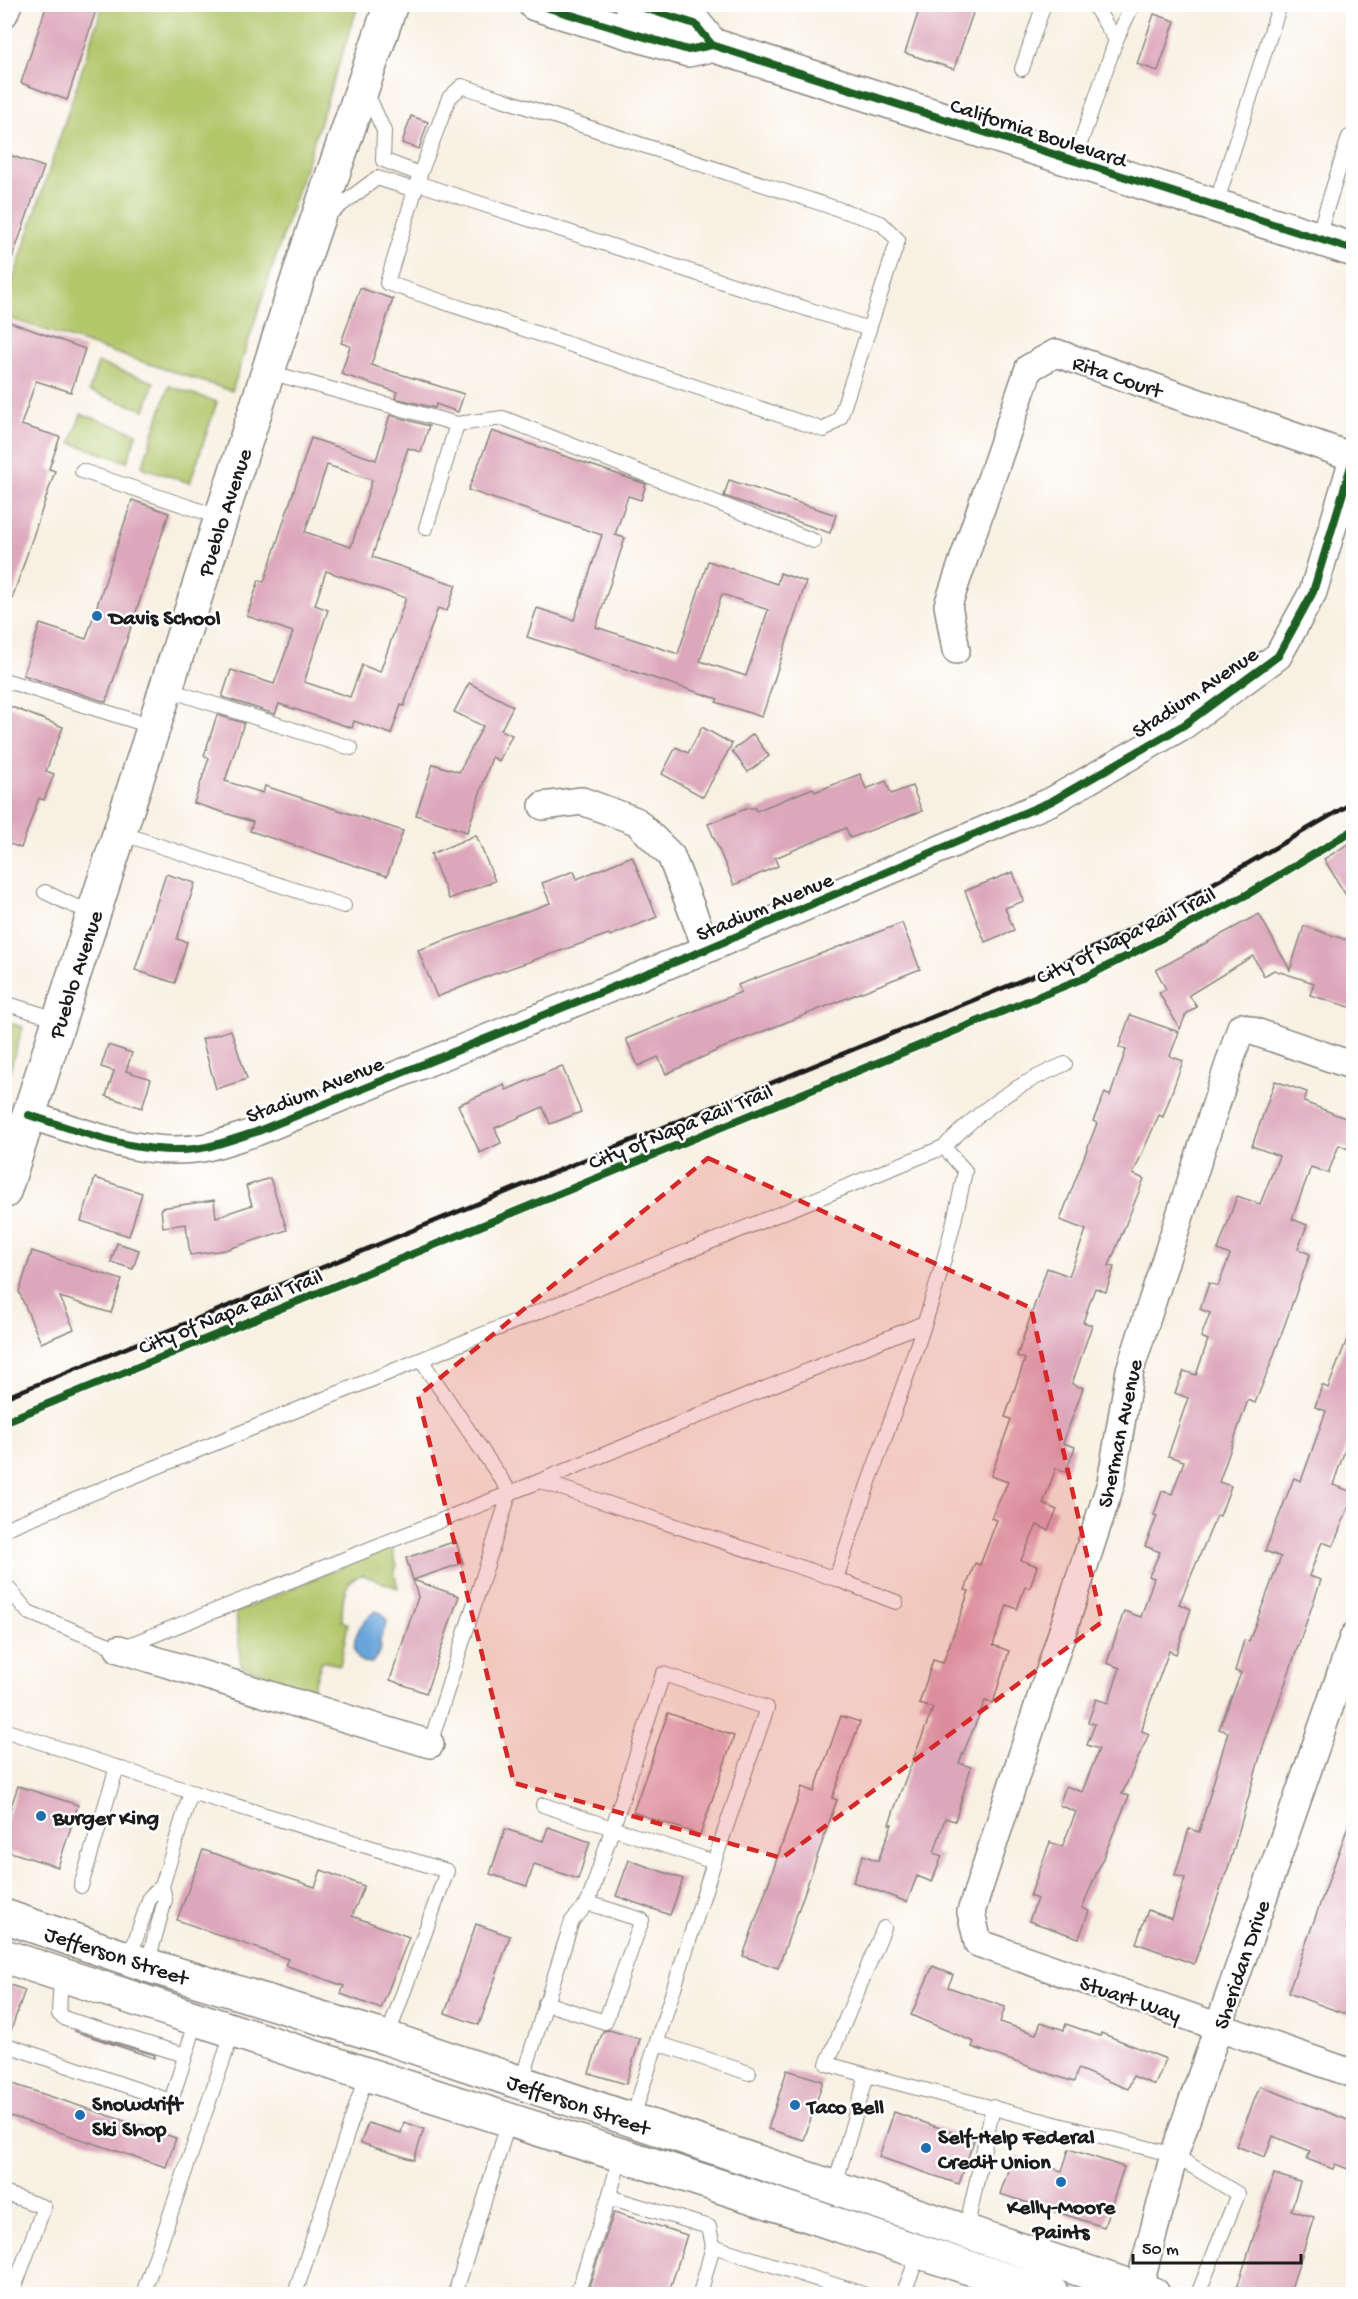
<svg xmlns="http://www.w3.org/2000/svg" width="1358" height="2299" font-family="'Gochi Hand',sans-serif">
<rect width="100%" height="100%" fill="#fff"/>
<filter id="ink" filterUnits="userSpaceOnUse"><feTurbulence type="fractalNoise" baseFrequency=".0167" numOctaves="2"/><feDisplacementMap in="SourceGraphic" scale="12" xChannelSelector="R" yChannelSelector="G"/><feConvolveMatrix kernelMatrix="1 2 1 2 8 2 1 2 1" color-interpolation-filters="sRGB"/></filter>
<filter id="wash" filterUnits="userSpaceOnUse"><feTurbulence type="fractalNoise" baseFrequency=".008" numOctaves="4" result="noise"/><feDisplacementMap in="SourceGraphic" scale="24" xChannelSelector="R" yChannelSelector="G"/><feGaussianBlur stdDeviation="1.35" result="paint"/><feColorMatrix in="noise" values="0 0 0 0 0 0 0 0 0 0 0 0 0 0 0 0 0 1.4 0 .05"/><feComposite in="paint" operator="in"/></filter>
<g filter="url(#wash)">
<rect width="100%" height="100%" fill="#f8f1e3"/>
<!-- green -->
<g fill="#b2c66a" stroke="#677143" stroke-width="1.5">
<path d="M353,5L358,6L232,391L5,317V305L103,5Z"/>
<path d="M98,363L154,382L145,410L89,391Z"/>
<path d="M169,386L217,402L190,483L142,467Z"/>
<path d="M81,414L137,433L127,462L71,443Z"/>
<path d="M5,1022L23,1027L5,1085L4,1022Z"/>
<path d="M391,1546L397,1566L394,1572L398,1588L363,1575C342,1577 342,1605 342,1621L348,1624L340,1665L322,1661L312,1690L241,1666L236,1612Z"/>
</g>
<!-- water -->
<path fill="#69a5da" stroke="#42607b" stroke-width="1.5" d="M376,1611L383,1614L387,1622L380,1640L381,1650L372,1663L362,1662C345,1647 360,1620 376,1611Z"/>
<g id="blocks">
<!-- building -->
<g fill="#dda7bb" fill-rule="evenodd">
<path d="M47,4H98L67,100L21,83Z"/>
<path d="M921,4H976L954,69L905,53Z"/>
<path d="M1154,14L1175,21L1158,71L1137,64Z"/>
<path d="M411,116L428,122L419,149L402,143Z"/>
<path d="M4,153L44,167L8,270H4Z"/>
<path d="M360,288L393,299L371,365L464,394L458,412L436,404L435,408L395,398L397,392L341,374L350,346L341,343Z"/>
<path d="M4,320L85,349L71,392L36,381L21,425L60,437L49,469L55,471L8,611H4V474L10,457L8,465L4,464Z"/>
<path d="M390,415L429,426L421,452L408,448L372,557L456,585L447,611L438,608L404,706L401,705L391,734L354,721L352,728L279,704L275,714L222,697L231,670L274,684L293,632L247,616L259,580L264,582L311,438L376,460ZM327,465L372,480L351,547L305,532ZM326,571L406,598L380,672L362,665L350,697L304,682L328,610L315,605Z"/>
<path d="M492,431L646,484L641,500L628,496L615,535L625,538L596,627L678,654L708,561L777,584L780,573L806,582L762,717L716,702L718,699L527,637L537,608L574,620L602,535L468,490ZM722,594L768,610L746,676L700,661Z"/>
<path d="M729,480L836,515L830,533L724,496Z"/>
<path d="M132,500L169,513L106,702L23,675L40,624L86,639Z"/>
<path d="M469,683L513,706L501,730L512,735L499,761L492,757L467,832L416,815L433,764L459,772L483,726L454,712Z"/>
<path d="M4,704L63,727L46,771L54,774L44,800L39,798L21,848L4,842Z"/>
<path d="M217,715L244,723L225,781L263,793L265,786L403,831L387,876L250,831L253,822L194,803L209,758L204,756Z"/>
<path d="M702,727L732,744L703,797L662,774L676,747L688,753Z"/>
<path d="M753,734L769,756L748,772L732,751Z"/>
<path d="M860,774L866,789L886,781L891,794L912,786L922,811L850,838L846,828L775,858L778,866L734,885L708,824L748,808H755L756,811L813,788L815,792Z"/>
<path d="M476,835L495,881L449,899L431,854Z"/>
<path d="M1353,841V907L1324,859Z"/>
<path d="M632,856L657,917L610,936L609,934L494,974L437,997L418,950L550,903L542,883L574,871L577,879Z"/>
<path d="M1013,872L1024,901L1005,908L1014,930L985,942L965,891Z"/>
<path d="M166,874L195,883L177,939L187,942L175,983L135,970Z"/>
<path d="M1259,914L1290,970L1304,926L1353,942V1008L1310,995L1314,983L1274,970L1264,976L1253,956L1189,995L1197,1007L1186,1014L1180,1029L1159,993L1166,989L1156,970Z"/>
<path d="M902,923L920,969L729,1045L666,1074L658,1057L638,1066L626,1039L741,992L738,985Z"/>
<path d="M1130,1015L1179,1032L1170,1056L1183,1061L1163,1117L1159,1115L1133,1174L1144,1179L1109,1266L1114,1267L1106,1292L1095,1288L1083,1322L1092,1325L1072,1384L1083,1388L1063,1443L1075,1447L1066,1472L1056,1468L1043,1504L1057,1510L1048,1530L1037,1525L1021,1560L1037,1566L1030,1588L1025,1587L1017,1609L1007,1605L993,1645L1009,1651L993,1703L985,1701L959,1763L971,1767L955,1821L945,1818L934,1853L942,1856L932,1882L917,1876L907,1902L853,1882L863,1855L878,1861L892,1824H889L899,1796L933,1708L919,1704L933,1660L943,1663L969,1591L965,1590L975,1563L980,1565L997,1520L991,1518L1008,1482L991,1476L1011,1419L1005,1417L1025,1359L1017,1356L1047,1268L1069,1276L1086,1230L1060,1220L1097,1123L1093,1121L1105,1093L1110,1096L1126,1050L1119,1047Z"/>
<path d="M231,1030L247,1079L216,1089L202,1039Z"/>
<path d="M108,1045L132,1053L126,1071L151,1079L142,1108L106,1096L114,1071L101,1067Z"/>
<path d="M562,1066L581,1112L550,1124L543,1107L495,1128L501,1143L480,1153L458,1105L504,1085L506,1090Z"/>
<path d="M1275,1081L1307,1092L1304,1102L1353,1121V1151L1339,1145L1328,1173L1311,1167L1292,1219L1307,1225L1298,1249L1310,1254L1271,1363L1255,1403L1248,1400L1219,1482L1231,1486L1220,1516L1217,1515L1179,1604L1191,1609L1176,1654L1169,1651L1145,1717L1142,1731L1149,1734L1122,1794L1129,1796L1082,1908L1089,1911L1079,1938L1029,1921L1037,1899L1030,1896L1050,1842L1062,1847L1076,1812L1059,1805L1066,1786L1082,1792L1099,1749L1087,1745L1095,1724L1088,1722L1096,1699L1108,1703L1120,1668L1107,1663L1124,1611L1141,1617L1154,1578L1149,1576L1160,1552L1145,1546L1157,1516L1154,1515L1162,1491L1172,1494L1184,1461L1168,1456L1188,1398L1175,1393L1184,1371L1196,1375L1208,1340L1201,1337L1210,1313L1200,1309L1209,1283L1218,1286L1230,1255L1218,1250L1237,1196L1260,1204L1279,1156L1252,1146Z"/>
<path d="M95,1178L142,1193L129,1236L81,1221Z"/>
<path d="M270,1178L287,1230L225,1250L190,1255L186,1224L163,1227L161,1208L214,1200L216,1217L252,1205L246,1186Z"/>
<path d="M117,1243L139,1250L133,1269L111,1262Z"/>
<path d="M32,1251L122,1280L111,1313L60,1297L74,1329L41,1343L19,1292Z"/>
<path d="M1352,1326L1353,1426L1333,1485L1353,1492V1496L1333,1546L1322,1542L1309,1576L1321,1580L1261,1753L1230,1862L1194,1964L1136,1943L1148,1910L1172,1919L1185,1878L1175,1875L1189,1829L1199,1832L1228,1732L1219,1729L1241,1673L1235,1671L1244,1640L1249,1641L1281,1557L1265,1551L1294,1478L1301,1481L1326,1411L1315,1407L1322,1385L1328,1388Z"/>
<path d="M456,1541L463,1563L413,1580L406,1558Z"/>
<path d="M413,1580L459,1596L426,1693L390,1680L418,1597Z"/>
<path d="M668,1713L734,1736L700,1835L633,1812Z"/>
<path d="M841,1716L860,1722L832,1798L837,1800L778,1968L743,1956L802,1787L814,1792Z"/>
<path d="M18,1786L78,1805L58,1867L4,1850V1827Z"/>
<path d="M1351,1818H1353V2017L1288,1993Z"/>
<path d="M548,1827L590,1842L578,1879L534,1864L527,1886L490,1874L505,1829L543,1841Z"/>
<path d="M203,1850L315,1887L321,1870L364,1886L352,1916L409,1937L381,2009L341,1994L344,1986L285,1965L288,1959L177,1920Z"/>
<path d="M629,1860L683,1879L670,1915L616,1896Z"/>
<path d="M476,1924L510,1936L479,2025L445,2013Z"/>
<path d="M933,1966L953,1975L948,1987L1005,2007L1000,2022L1036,2034L1041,2022L1064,2030L1066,2024L1100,2036L1101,2033L1166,2059L1155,2085L1133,2076L1128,2089L1078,2069L1074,2082L972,2047L974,2042L911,2015Z"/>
<path d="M4,1983L25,1990L9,2036L4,2035Z"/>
<path d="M609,2030L640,2039L626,2084L589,2073L603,2031Z"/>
<path d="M74,2031L155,2055L154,2058Z"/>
<path d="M787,2070L823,2081L804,2140L768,2129Z"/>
<path d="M4,2081L176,2138L166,2167L4,2114Z"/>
<path d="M1260,2086L1353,2122V2171L1335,2164L1333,2169L1307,2159L1310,2151L1273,2136L1265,2157L1236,2146Z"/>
<path d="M894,2112L974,2140L959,2184L879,2157Z"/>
<path d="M404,2122L424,2129L414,2160L361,2143L368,2123L401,2133Z"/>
<path d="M1069,2149L1124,2167L1104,2227L1000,2194L1013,2156L1062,2171Z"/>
<path d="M1274,2174L1300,2182L1291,2210L1314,2217L1289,2295H1247L1236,2291Z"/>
<path d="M614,2212L687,2235L668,2295H586Z"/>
</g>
</g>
</g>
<g filter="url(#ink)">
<use href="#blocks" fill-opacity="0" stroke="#8a8680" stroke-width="1.5"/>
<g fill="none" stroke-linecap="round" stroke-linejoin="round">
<defs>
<g id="lane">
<path d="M1093,4L1116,40"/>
<path d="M1022,69L1044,4"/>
<path d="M462,86L881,223L898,240L840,418L824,430L387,283L420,174L449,98Z"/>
<path d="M366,91L384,131L383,160L420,174"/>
<path d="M1074,161L1116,40L1133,4"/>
<path d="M417,183L869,329"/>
<path d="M1215,207L1280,4"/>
<path d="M325,217L377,178L415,190"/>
<path d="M1317,239L1349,137"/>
<path d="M269,372L457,424L503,418L814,541"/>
<path d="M82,471L222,518"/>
<path d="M426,528L457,424"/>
<path d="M4,680L154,727"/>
<path d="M166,689L351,748"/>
<path d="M120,833L344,906"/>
<path d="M45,892L72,905L95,912"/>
<path d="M4,1003L60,1020"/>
<path d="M944,1147C984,1107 1013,1086 1065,1064"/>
<path d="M421,1360L510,1492L430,1744"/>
<path d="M540,1481L924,1323"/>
<path d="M4,1529L944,1147L965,1171C938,1312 879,1443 836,1579L540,1481L119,1649L28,1612L4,1583"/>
<path d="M836,1579L896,1602"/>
<path d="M4,1730L191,1792L447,1871L387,2038"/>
<path d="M543,1805L714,1862L632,2120"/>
<path d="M81,1886L117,1767"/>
<path d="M162,1886L191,1792"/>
<path d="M129,1959L150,1897L162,1886L165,1900L147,1965"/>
<path d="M61,1974L59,2014L66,2019L185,2055"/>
<path d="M545,2003L605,2022L642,1920L588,1903L663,1674L767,1708L714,1862"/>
<path d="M657,2043L749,2073"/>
<path d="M4,2044L171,2101L197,2019"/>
<path d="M867,2075L827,2064L884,1928"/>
<path d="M521,2083L572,1921L588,1903"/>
<path d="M834,2188L867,2075L1174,2155L1238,2194L1198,2294"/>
<path d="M4,2193L44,2207L12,2294"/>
<path d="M609,2197L621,2155"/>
<path d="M966,2230L993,2107"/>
<path d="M713,2246L863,2294"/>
<path d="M143,2294L233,2031"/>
<path d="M295,2294L366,2076"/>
<path d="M455,2294L509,2121"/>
<path d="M577,2294L609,2197L709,2227L713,2246L700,2294"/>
<path d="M903,2294L919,2254"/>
</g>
<g id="street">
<path d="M4,14L8,4"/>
<path d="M956,650L948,605L1029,368L1056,353L1353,457"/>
<path d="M543,806L582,801L636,821L671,856L707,949"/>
<path d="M1354,1066L1241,1027L1130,1370L1111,1483L971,1912L978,1943L1354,2074"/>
<path d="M29,1115C85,1133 147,1159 207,1147C223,1143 240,1137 256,1132L707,949L1052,801L1184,725L1278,656L1313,592L1354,456"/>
<path d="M119,1649L430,1744"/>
<path d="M1137,2294L1174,2155L1354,1636"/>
</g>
<g id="secondary">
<path d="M535,4L688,50L712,45L1354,250"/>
<path d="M631,4L695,24L712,45"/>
<path d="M4,1192L310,241L391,4"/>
<path d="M4,1916L147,1965L387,2038L1153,2294"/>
<path d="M4,1956C210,2023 414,2091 621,2155C765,2199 908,2250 1052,2294"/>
</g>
</defs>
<!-- lane casing -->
<use href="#lane" stroke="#8a8680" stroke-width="16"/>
<!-- street casing -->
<use href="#street" stroke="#8a8680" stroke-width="30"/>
<!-- secondary casing -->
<use href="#secondary" stroke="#8a8680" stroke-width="36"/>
<!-- lane -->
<use href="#lane" stroke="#fff" stroke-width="14"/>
<!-- street -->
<use href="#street" stroke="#fff" stroke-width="27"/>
<!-- secondary -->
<use href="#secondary" stroke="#fff" stroke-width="33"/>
<!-- rail -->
<path stroke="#1c1c1c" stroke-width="4.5" d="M4,1398L1059,965L1164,912L1354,802"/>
<defs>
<g id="cycleway">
<path d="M535,4L688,50L712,45L1354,250"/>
<path d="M631,4L695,24L712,45"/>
<path d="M29,1115C85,1133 147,1159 207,1147C223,1143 240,1137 256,1132L707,949L1052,801L1184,725L1278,656L1313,592L1354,456"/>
<path d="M4,1422L1086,977L1248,894L1354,830"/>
</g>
</defs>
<!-- cycleway casing -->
<use href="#cycleway" stroke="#fff" stroke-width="11"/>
<!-- cycleway -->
<use href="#cycleway" stroke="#1b5e20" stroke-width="8"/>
</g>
</g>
<!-- marked area -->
<path fill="#d62828" fill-opacity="0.2" stroke="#d62828" stroke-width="4.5" stroke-dasharray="12 8" stroke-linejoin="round" d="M708,1158L1031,1308L1102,1622L782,1858L514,1783L418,1396Z"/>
<!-- markers -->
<g fill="#1f6fb2" stroke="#fff" stroke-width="2">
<circle cx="97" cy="616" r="6"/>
<circle cx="41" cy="1816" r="6"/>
<circle cx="795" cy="2105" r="6"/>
<circle cx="80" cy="2115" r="6"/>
<circle cx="926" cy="2148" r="6"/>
<circle cx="1061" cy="2182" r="6"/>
</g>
<g text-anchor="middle" stroke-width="5" stroke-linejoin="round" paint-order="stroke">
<!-- street labels -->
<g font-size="22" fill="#1c1c1c" stroke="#fff">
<text transform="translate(1039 131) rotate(18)" y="8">California Boulevard</text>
<text transform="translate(1118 375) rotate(19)" y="8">Rita Court</text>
<text transform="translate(223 512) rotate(-72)" y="8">Pueblo Avenue</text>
<text transform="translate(1194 691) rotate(-34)" y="8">Stadium Avenue</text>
<text transform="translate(764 905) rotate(-23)" y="8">Stadium Avenue</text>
<text transform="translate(1125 934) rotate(-26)" y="8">City of Napa Rail Trail</text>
<text transform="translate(74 974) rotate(-72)" y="8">Pueblo Avenue</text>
<text transform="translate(314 1088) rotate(-22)" y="8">Stadium Avenue</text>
<text transform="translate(680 1125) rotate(-22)" y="8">City of Napa Rail Trail</text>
<text transform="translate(230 1310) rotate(-22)" y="8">City of Napa Rail Trail</text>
<text transform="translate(1118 1433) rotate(-78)" y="8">Sherman Avenue</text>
<text transform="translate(117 1954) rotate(18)" y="8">Jefferson Street</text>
<text transform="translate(1240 1964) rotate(-71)" y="8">Sheridan Drive</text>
<text transform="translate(1131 1997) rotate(19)" y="8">Stuart Way</text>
<text transform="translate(579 2103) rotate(19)" y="8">Jefferson Street</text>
</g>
<!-- poi labels -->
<g font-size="22" font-weight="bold" fill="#1c1c1c" stroke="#fff" text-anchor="start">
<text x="109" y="624">Davis School</text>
<text x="53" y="1824">Burger King</text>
<text x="92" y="2110">Snowdrift<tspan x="92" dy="25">Ski Shop</tspan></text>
<text x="807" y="2113">Taco Bell</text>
<text x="938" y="2143">Self-Help Federal<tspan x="938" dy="25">Credit Union</tspan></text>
<text x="1061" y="2213" text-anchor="middle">Kelly-Moore<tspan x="1061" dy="25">Paints</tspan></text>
</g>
</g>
<!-- margin -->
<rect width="1358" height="2299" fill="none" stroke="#fff" stroke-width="24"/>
<!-- scale -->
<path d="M1133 2254v9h168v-9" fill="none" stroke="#1c1c1c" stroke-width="3"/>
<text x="1142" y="2254" font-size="18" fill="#1c1c1c" stroke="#ffffff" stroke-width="4.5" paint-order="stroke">50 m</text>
</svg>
